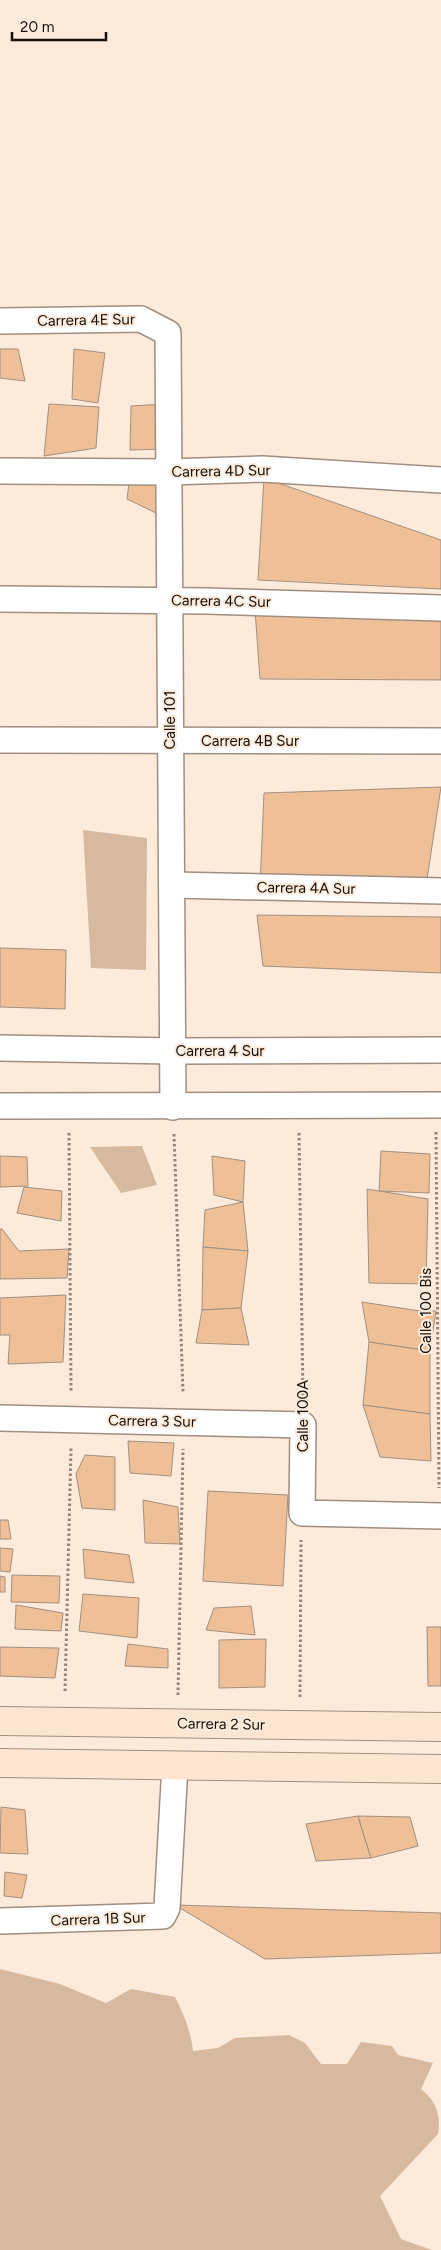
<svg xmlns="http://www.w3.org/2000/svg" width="441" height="2250" font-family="Figtree,sans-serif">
<rect width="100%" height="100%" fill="#fceadb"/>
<!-- green -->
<g fill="#d7b9a0">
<path d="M83,830L147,838L146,970L91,968Z"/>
<path d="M142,1146L157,1185L121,1193L90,1147Z"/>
<path d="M0,1969L60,1984L106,2003L131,1989L175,1997C184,2014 191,2032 193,2051L218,2048L235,2038L289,2035L305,2043L321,2064H347L361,2042L392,2046L398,2055L433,2063L421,2089C436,2101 441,2114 438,2134L380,2196L401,2239L432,2250H0Z"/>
</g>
<!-- building -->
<g fill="#efc098" stroke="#a19082">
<path d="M0,349H18L25,381L0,378Z"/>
<path d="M74,349L105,353L98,403L72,399Z"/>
<path d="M49,404L99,407L96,448L44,456Z"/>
<path d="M166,404L164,449L130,450L131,406Z"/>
<path d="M264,478L441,540V589L258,580Z"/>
<path d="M129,483L159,485L156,513L127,499Z"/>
<path d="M255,610L441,616V680L260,679Z"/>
<path d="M441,787L427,879L260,886L264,793Z"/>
<path d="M257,915L441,917V973L263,966Z"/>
<path d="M0,948L66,950L65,1009L0,1007Z"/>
<path d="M381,1151L430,1154L429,1193L379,1191Z"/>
<path d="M0,1156L27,1157L28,1186L0,1187Z"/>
<path d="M212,1156L245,1161L243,1202L214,1195Z"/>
<path d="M24,1187L62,1191L61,1221L17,1213Z"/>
<path d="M367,1189L428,1199L426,1284L369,1283Z"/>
<path d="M243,1202L248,1251L203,1247L205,1210Z"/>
<path d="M0,1229H2L19,1251L69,1249L67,1278L0,1279Z"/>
<path d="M203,1247L248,1251L241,1308L202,1310Z"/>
<path d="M66,1295L63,1362L8,1364L10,1335H0V1298Z"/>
<path d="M362,1302L420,1311H436L430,1351L369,1342Z"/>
<path d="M241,1308L249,1345L196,1343L202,1310Z"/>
<path d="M369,1342L430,1351V1414L363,1405Z"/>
<path d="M363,1405L430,1414L431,1461L380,1457Z"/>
<path d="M128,1441L174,1443L171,1476L130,1473Z"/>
<path d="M85,1455L115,1457V1510L82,1508L76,1474Z"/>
<path d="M208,1491L288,1495L283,1586L203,1581Z"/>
<path d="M143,1500L178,1507L180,1544L145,1543Z"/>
<path d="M0,1520H8L11,1539H0Z"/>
<path d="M0,1548L13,1549L10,1572L0,1571Z"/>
<path d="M83,1549L129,1555L134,1583L85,1578Z"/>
<path d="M12,1575L60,1576L59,1603L11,1602Z"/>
<path d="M0,1576L5,1577V1592H0Z"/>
<path d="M83,1594L139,1598L137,1638L79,1631Z"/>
<path d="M16,1605L63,1613L61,1631L15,1629Z"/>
<path d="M251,1606L255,1635L206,1630L214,1608Z"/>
<path d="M427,1627H441V1686H428Z"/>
<path d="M266,1639L265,1687L219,1688V1640Z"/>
<path d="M128,1644L168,1649V1668L125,1666Z"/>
<path d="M0,1647L59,1648L55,1678L0,1676Z"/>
<path d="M1,1807L25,1810L28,1854L0,1853Z"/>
<path d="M358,1816L371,1858L316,1861L306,1824Z"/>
<path d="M358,1816L410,1817L418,1846L371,1858Z"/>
<path d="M5,1872L27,1875L22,1898L4,1896Z"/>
<path d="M175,1905L441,1913V1953L265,1959Z"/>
</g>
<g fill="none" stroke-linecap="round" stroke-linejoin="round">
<defs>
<g id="street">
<path d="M0,321L141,319L168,333L173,1107"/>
<path d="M0,471L169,472L262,469L441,480"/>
<path d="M0,599L207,601L441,608"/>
<path d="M0,740L441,741"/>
<path d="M172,885L441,891"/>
<path d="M0,1048L173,1051L441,1050"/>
<path d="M0,1106L441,1105"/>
<path d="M0,1418L303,1425L302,1513L441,1516"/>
<path d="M0,1921L163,1916L167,1908L175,1765"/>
</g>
<g id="secondary">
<path d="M0,1721L441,1727"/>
<path d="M0,1763L441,1769"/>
</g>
</defs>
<!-- street casing -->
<use href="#street" stroke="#a08f81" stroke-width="28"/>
<!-- secondary casing -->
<use href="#secondary" stroke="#a08f81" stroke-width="30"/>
<!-- path -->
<g stroke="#92857b" stroke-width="3" stroke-dasharray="2.5 2.5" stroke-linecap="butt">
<path d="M436,1132L439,1488"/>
<path d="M69,1133L71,1391"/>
<path d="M299,1133L303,1397"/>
<path d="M174,1134L183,1393"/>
<path d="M65,1691L71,1448"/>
<path d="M178,1695L183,1449"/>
<path d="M300,1697L301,1540"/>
</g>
<!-- street -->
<use href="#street" stroke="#fff" stroke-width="25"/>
<!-- secondary -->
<use href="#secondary" stroke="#fce6d2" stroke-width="28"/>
</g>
<g text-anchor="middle" stroke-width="4" stroke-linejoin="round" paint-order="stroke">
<!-- street labels -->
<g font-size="15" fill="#140e09" stroke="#fceadb">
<text transform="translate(86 320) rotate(-1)" y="5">Carrera 4E Sur</text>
<text transform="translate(221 471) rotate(-1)" y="5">Carrera 4D Sur</text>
<text transform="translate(221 601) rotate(1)" y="5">Carrera 4C Sur</text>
<text transform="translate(170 720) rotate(-90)" y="5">Calle 101</text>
<text x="250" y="746">Carrera 4B Sur</text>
<text transform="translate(306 888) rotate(1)" y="5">Carrera 4A Sur</text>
<text x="220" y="1056">Carrera 4 Sur</text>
<text transform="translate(426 1311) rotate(-90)" y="5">Calle 100 Bis</text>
<text transform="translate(303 1416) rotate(-90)" y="5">Calle 100A</text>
<text transform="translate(152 1421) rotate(1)" y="5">Carrera 3 Sur</text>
<text transform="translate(221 1724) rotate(1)" y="5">Carrera 2 Sur</text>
<text transform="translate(98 1919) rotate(-2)" y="5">Carrera 1B Sur</text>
</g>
</g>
<!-- scale -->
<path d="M12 32v8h94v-8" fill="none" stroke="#140e09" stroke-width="2.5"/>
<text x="20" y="32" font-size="15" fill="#140e09" stroke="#fceadb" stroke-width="4" paint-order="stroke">20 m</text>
</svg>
